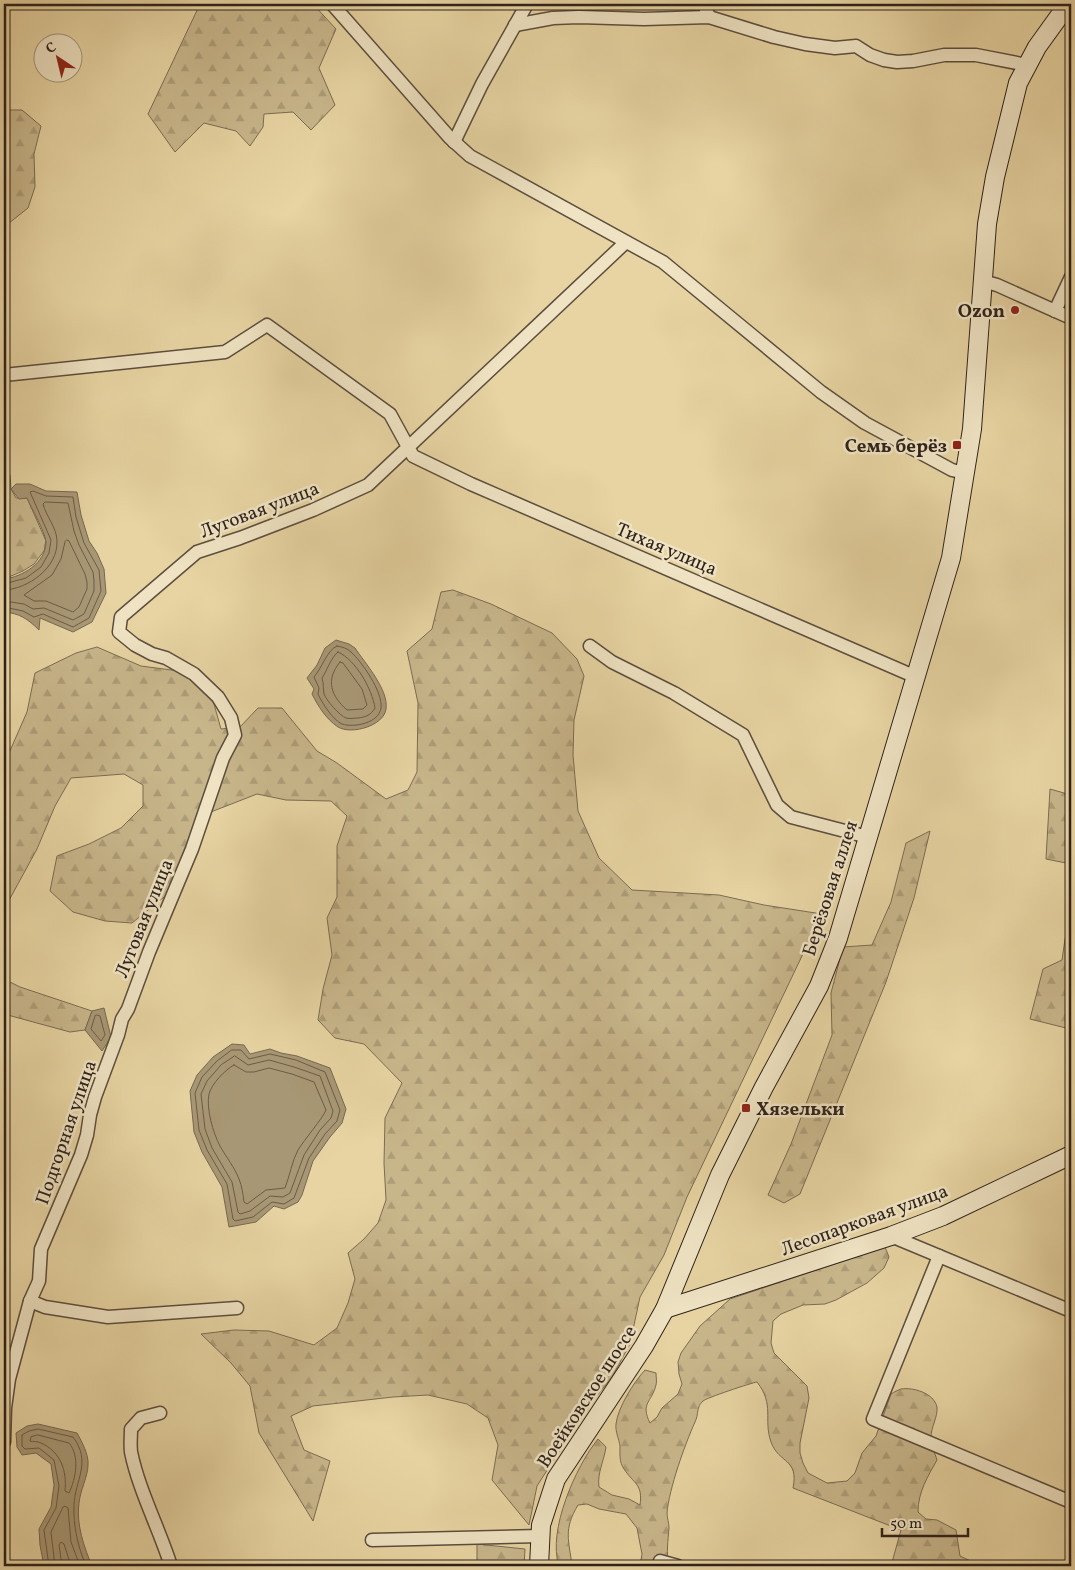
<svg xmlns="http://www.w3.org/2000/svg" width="1075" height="1570" font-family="Vollkorn,serif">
<defs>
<pattern id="forest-firs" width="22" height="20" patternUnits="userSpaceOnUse" patternTransform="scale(1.25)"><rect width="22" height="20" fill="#c8b68b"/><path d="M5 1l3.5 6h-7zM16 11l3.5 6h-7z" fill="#ac9c77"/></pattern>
</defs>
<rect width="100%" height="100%" fill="#e7d4a2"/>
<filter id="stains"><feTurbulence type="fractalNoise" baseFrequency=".004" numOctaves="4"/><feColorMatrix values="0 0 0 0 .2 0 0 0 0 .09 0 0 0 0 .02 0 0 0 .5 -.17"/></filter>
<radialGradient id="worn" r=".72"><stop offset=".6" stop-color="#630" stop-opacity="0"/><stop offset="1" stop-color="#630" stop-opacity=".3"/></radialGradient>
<!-- forest -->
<g fill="url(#forest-firs)" stroke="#7b6c54">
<path d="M200,4H313L336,29L319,68L335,105L311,130L293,112L264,114L263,127L250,146L236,131L204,123L175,152L148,114Z"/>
<path d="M4,110H22L41,126L34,154L35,187L28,208L4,227Z"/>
<path d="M4,474L10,475L11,489L16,498H27L46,541L44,551L34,564L23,571L4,579Z"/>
<path d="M453,590L491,604L552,633L577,659L584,676L574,720L573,755L578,811L599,858L632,890L719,895L764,905L822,914L687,1197L664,1255L640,1297L630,1344L612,1377L584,1412L537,1486L529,1525L492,1480L498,1445L488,1418L467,1404L428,1395L393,1397L313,1406L291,1416L304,1450L330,1461L313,1521L259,1433L250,1386L231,1363L201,1334L234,1330L269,1331L314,1345L337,1328L348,1303L355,1279L348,1253L364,1239L378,1223L386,1200L384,1163L385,1118L402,1083L364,1044L335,1038L318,1020L323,989L332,955L327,918L337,897V846L347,816L331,801L286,800L257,794L198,817L169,893L132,923L105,921L73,912L50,891L57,856L89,844L121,828L143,806V785L124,774L71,778L55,806L37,849L7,904L4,905V753H9L27,712L35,673L76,653L97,647L141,666L179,671L202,683L214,704L221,729L240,727L258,708H282L317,751L337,763L386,799L408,790L417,772L418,703L407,651L432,629L441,592Z"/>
<path d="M1050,789L1071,795V864L1046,859Z"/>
<path d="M930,831L914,898L886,982L800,1194L784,1203L768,1195L791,1144L832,1035L831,993L843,947L872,945L891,902L906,843Z"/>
<path d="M1071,898V1057L1066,1028L1030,1019L1043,969L1062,960Z"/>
<path d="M4,979L20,987L92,1011L85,1030L70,1032L4,1014Z"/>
<path d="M885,1247L889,1257L884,1268L875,1276L867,1283L836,1300L825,1304L803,1305L781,1314L773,1321L771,1343L774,1353L807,1386L809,1398L800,1443V1453L803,1463L808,1473L827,1483L847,1481L855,1473L862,1453L876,1436L891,1394C894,1392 898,1390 901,1389C913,1387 934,1393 937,1407C938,1417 931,1427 931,1437C930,1444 935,1453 937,1460C928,1476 918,1492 918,1512L926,1519L937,1520L956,1530L960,1556L981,1566H891L901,1530L793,1488C799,1458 779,1464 771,1442C763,1419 775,1405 757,1382C751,1383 706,1398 703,1401C696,1407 699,1414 695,1422C685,1444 669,1489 667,1513C667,1518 669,1523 669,1528C668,1541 666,1553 669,1566H640L642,1554L637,1528L626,1514L599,1509L587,1504L578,1505C563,1530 569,1540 572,1566H559C547,1531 576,1466 598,1439L606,1447C604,1461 597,1473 599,1487L612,1495L629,1499L640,1505C643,1484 634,1484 624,1469C619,1462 620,1454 620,1446C619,1439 615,1431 616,1424C618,1407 634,1382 645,1370L656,1373C656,1377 657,1381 656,1385C652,1402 640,1403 650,1423L657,1417L662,1408L678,1394L682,1384L679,1374L678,1362L681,1353L700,1326L730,1299Z"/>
<path d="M477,1544L525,1549L524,1566H477Z"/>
</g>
<!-- water -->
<g fill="#a89774" stroke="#776851">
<path d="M16,484H30L46,491L77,492L81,515L89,541L97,553L104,569L106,593L92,622L73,632L40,618L39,630C28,619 19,613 4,612V579C22,577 46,563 46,542C46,534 31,507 27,498L19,499L11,489Z"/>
<path d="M336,640L349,644L355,648C365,663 389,690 386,709C384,726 351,735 338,727C326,719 318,706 312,694L314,689L307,678L317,665L325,648Z"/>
<path d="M104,1008L111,1037L102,1051L85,1030L92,1011Z"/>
<path d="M232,1044L244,1045L250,1054L270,1049L281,1053L297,1056L330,1068L346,1109L342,1123L330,1137L313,1161L302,1195L298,1202L284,1209L274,1206L256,1222L229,1227L222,1187L202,1152L194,1132L190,1091L197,1075L213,1057Z"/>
<path d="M38,1424L77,1433C82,1442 89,1455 88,1465C88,1476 80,1491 79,1503C76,1524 84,1547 92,1566H44L40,1545L39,1529L51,1507L54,1485L51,1464L36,1453L22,1455L17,1447L16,1433L27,1426Z"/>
</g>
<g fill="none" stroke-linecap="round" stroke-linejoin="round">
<!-- shore -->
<g stroke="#6b5c48" stroke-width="1">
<path d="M67,540L69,541L85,574L87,582V589L79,607L73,612L46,601H34L24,595L52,575L61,559L65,542Z"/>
<path d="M4,584L26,578L41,567L49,553L51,540L30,492L33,491L46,496L73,497L76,517L84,543L99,570L101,591L89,618L73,627L43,614L34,617L23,611L4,607"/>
<path d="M4,590C28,589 58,568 57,541C57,528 46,516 43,504L45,502L68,503L74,531L79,545L93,572L94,581V591L84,614L73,620L44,608L33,609L24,604L4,601"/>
<path d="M337,646C342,647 347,648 351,652C362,662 383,692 381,708C379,723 354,728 342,724C333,720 322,703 318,694L319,688L314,677C322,668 327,650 337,646Z"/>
<path d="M338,652C356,660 372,689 375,708C371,715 366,717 358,718C354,718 350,719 346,718C340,716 326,700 324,694C323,688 324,685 322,678C327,671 331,657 338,652Z"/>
<path d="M340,662L343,663L362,689L367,705L363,709L347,710C331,696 325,680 340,662Z"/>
<path d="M97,1015L100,1016L105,1035L101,1041L91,1029L95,1016Z"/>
<path d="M232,1050H241L249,1059L270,1054L296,1060L325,1072L340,1110L337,1121L325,1134L309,1158L294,1198L284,1204L272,1202L253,1217L235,1221L233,1219L227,1184L207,1150L199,1130L195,1093L202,1077L217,1061Z"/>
<path d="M235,1056L248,1065L269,1060L294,1067L320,1076L333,1111L331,1118L320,1130L304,1155L290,1193L283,1197L270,1196L250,1211L240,1214L238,1212L232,1182L212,1148L205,1129L201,1094L207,1081L221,1065Z"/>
<path d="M234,1065L246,1072H254L269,1068L292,1074L314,1082L326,1110C323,1118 304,1140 298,1150C292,1161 290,1175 285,1188L266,1190L247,1204L244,1202C243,1195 242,1186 239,1179C235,1168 226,1157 220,1146C213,1133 206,1108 209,1094C212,1083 225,1070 234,1065Z"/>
<path d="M38,1435L69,1443C80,1456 76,1478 69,1493L65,1491C67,1471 61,1452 41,1443C38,1441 33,1442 30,1441L31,1437Z"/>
<path d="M49,1566L44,1530L56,1508L59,1486L54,1460L39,1448L25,1449L22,1446V1435L29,1431L38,1429L73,1437C92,1462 75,1480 74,1505C73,1526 78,1547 86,1566"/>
<path d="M55,1566L51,1532L63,1507L65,1506L68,1508L71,1542L80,1566"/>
<path d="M62,1566L59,1545L61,1542L64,1544L71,1566"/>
</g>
<defs>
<g id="street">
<path d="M332,4L450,138L470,156L663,262L821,392L865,423L952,470L965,473"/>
<path d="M704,4L709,17"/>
<path d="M515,25L553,18L579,17L644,19L709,17L774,37L805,44L835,48L856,46L870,55L884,60L897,62L913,61L944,55H976L1027,65"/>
<path d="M454,142L482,84L527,4"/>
<path d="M983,281L997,285L1071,318"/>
<path d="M1055,311L1071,277"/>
<path d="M4,375L225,352L267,325L390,414L413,456L471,484L916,677"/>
<path d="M590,646L612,662L674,693L743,735L777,805L791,817L868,837"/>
<path d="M891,1236L1071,1311"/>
<path d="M939,1256L873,1419L1071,1502"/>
<path d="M30,1301L45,1307L108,1317L237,1308"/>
<path d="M160,1413L141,1418L131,1429C131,1436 130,1445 131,1452C139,1491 159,1528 171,1566"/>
<path d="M4,1442L5,1408L9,1379L30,1301L39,1281L41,1249L81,1155L87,1135L90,1115L95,1097L118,1035L122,1019L128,1009L149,952L192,849L223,758L235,735L231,718L218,697L194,674L166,658L152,654L135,645L119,632L121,617L197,552L240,538L313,510L368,485L626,242"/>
<path d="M372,1540L540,1536"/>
<path d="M660,1561L678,1566"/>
</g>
<g id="secondary">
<path d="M665,1309L891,1236L943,1216L1071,1155"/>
<path d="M539,1566L541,1525L556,1479L644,1346L665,1309L720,1175L764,1087L819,986L838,938L951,558L972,429L987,224L995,177L1018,83L1037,47L1068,4"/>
</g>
</defs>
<!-- street casing -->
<use href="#street" stroke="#5c4e3e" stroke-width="15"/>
<!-- secondary casing -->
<use href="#secondary" stroke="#2e221c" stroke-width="20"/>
<!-- street -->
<use href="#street" stroke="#efe3c3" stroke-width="12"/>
<!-- secondary -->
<use href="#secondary" stroke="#efe3c3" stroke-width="18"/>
</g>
<!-- markers -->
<g fill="#8f2418" stroke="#efe3c3" stroke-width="2">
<circle cx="1015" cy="310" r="5"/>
<rect x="952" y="440" width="10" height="10" rx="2.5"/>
<rect x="741" y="1103" width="10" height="10" rx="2.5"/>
</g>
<g text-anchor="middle" stroke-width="5" stroke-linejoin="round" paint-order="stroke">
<!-- poi labels -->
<g font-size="19" font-weight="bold" fill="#2e221c" stroke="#efe3c3" text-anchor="end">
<text x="1005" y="317">Ozon</text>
<text x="947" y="452">Семь берёз</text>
<text x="756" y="1115" text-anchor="start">Хязельки</text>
</g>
<!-- street labels -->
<g font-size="19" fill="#2e221c" stroke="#efe3c3">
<text transform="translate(259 509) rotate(-21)" y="7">Луговая улица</text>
<text transform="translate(667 548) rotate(23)" y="7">Тихая улица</text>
<text transform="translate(829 888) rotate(-72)" y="7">Берёзовая аллея</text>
<text transform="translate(143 918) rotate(-68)" y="7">Луговая улица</text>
<text transform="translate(65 1132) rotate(-71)" y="7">Подгорная улица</text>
<text transform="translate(864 1219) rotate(-20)" y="7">Лесопарковая улица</text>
<text transform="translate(586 1396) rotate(-57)" y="7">Воейковское шоссе</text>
</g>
</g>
<!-- margin -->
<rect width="1075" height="1570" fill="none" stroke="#e7d4a2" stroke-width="20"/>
<rect x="5" y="5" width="1065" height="1560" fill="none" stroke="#2e221c" stroke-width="2.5"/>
<rect x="10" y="10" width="1055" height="1550" fill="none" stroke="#2e221c"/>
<!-- north arrow -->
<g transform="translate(58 58) rotate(325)"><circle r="24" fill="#efe3c3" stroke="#a29680"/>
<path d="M0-4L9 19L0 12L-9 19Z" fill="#8f2418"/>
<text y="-8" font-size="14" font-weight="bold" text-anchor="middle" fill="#2e221c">С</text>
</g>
<!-- scale -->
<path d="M882 1528v8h86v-8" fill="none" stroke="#2e221c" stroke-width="2.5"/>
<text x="890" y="1528" font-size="15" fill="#2e221c" stroke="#efe3c3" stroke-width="4" paint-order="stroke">50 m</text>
<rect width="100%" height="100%" filter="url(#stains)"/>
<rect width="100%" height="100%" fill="url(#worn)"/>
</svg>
